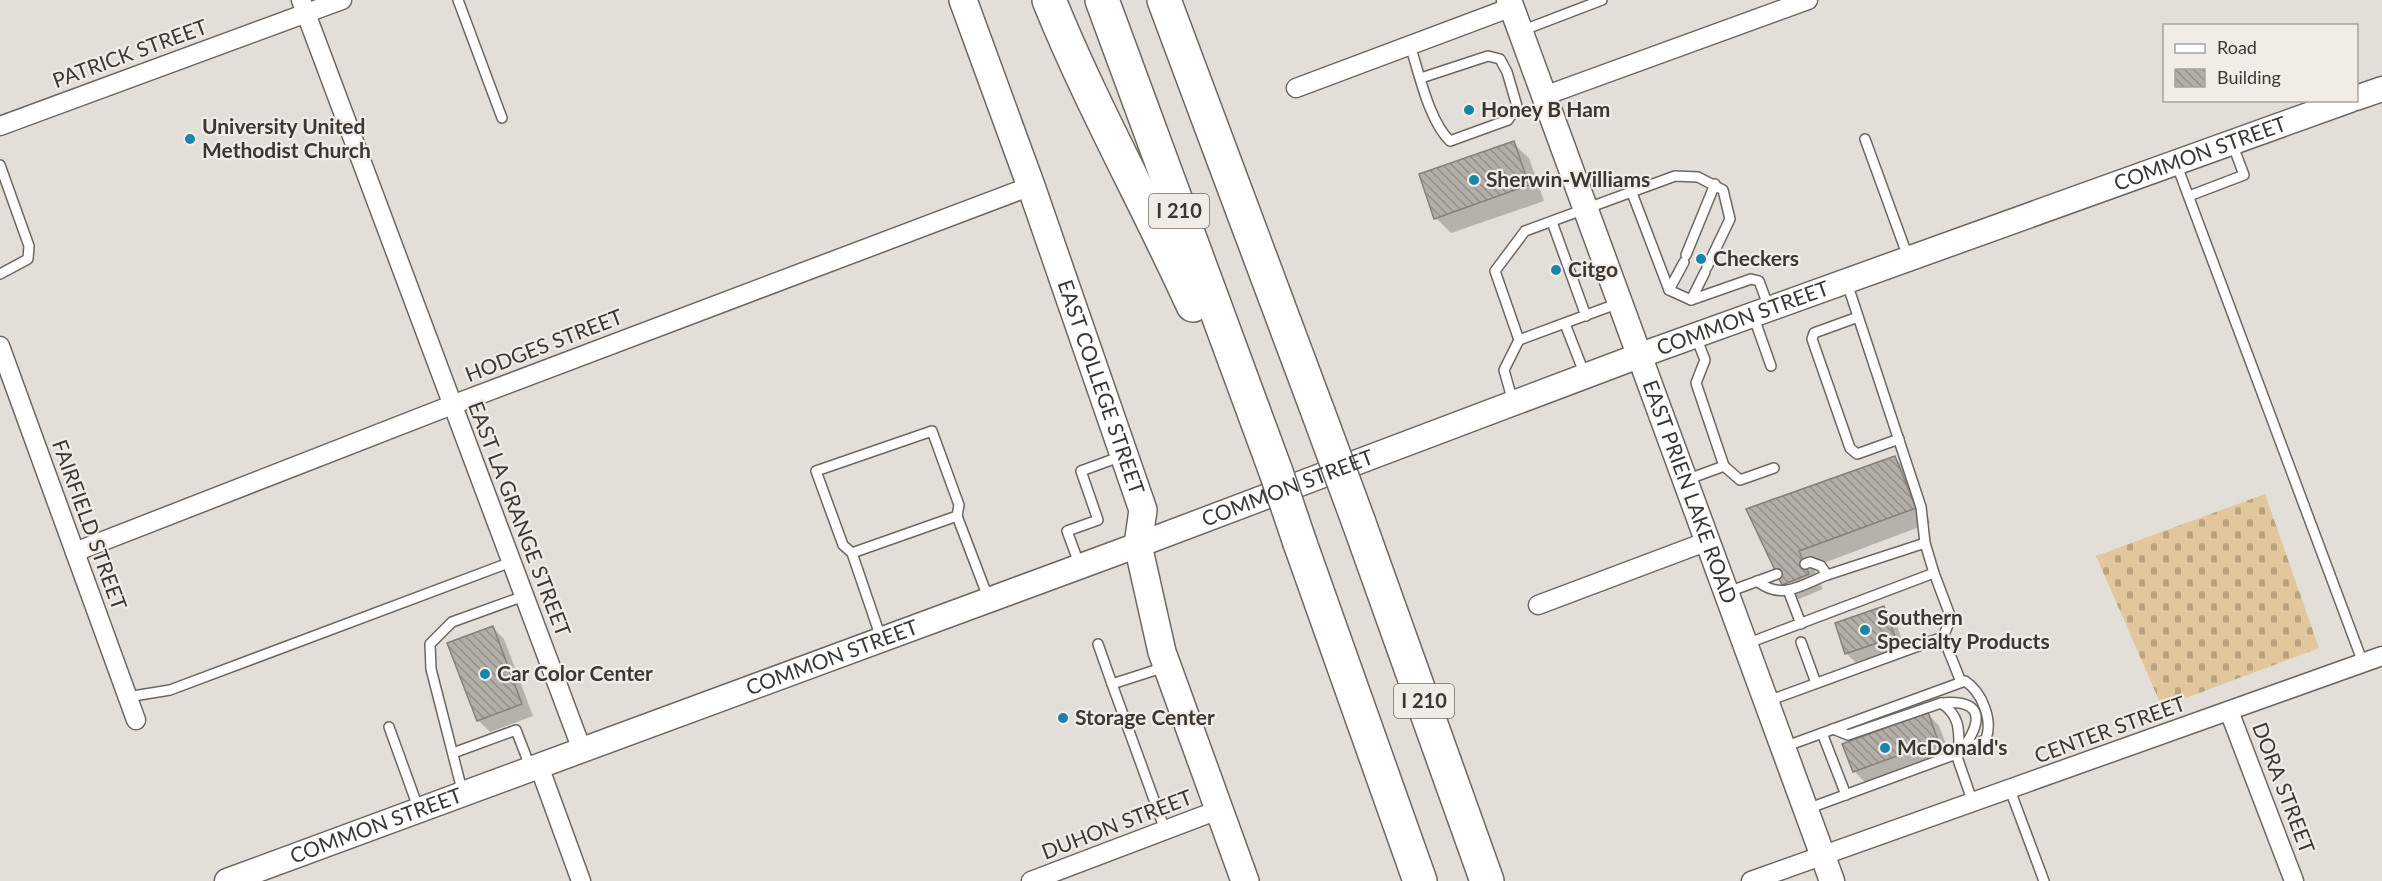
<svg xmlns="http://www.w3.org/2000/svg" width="2382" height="881" font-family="Lato,sans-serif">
<defs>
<pattern id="cemetery-stones" width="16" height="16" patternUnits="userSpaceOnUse" patternTransform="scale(1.5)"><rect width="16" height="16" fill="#e3c79c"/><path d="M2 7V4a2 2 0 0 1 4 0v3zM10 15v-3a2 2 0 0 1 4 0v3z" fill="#b9a380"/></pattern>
<pattern id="building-back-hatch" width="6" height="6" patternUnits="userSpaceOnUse" patternTransform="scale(1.5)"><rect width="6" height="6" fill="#b3aea8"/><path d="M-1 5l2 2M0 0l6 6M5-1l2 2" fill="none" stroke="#938f8a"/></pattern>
</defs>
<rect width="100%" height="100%" fill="#e3dfd8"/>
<!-- cemetery -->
<path fill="url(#cemetery-stones)" d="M2265,494L2319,648L2162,707L2096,556Z"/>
<!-- shadow -->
<g fill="#0003">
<path d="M1513,143L1529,158L1544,201L1451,233L1436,218Z"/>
<path d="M1894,458L1910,473L1930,523L1813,567L1823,589L1799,599L1783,584L1748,510Z"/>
<path d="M1884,608L1895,620L1905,649L1858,665L1847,654L1837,624Z"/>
<path d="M492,627L504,639L533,716L490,732L478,720Z"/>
<path d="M1928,714L1939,726L1949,752L1866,783L1854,771Z"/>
</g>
<!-- building -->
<g fill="url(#building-back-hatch)" stroke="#84807a" stroke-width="1.5">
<path d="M1514,141L1529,185L1434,219L1419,174Z"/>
<path d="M1895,456L1916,508L1799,551L1809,574L1782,585L1746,509Z"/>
<path d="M1884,606L1895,637L1845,654L1835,623Z"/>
<path d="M493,626L522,704L477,721L447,643Z"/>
<path d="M1928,712L1938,741L1853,772L1842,744Z"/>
</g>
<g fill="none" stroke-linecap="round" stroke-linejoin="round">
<defs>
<g id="service">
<path d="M458,0L502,118"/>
<path d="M1521,31L1602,0"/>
<path d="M1410,45C1419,73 1429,121 1450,141L1508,120L1517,106L1507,72L1500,59L1488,56L1421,78"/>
<path d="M1865,139L1908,257"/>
<path d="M2176,163L2363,663"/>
<path d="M0,165L29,246L28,259L0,274"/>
<path d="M1632,193L1669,290L1691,300L1751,279L1759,281L1769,308"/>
<path d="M2189,196L2244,175L2232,143"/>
<path d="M1552,222L1586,316"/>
<path d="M1686,255L1715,184"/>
<path d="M1847,283L1921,507L1925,543L1934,573"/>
<path d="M1669,290L1684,262"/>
<path d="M1691,300L1705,272"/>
<path d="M1619,303L1519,340L1495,271L1525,231L1675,176L1698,177L1723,190L1730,219L1707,267"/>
<path d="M1753,315L1771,366"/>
<path d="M1858,317L1814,333L1812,339L1850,448L1857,454L1899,439"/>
<path d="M1565,324L1585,375"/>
<path d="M1513,402L1504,370L1519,340"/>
<path d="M1724,466L1740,480L1774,468"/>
<path d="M1686,480L1724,466L1696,383L1705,360L1696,337"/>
<path d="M852,553L957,516L989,600"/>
<path d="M1805,564L1810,562L1821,566L1827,575L1925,543"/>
<path d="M1080,566L1067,531L1098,520L1081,471L1122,456"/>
<path d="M1757,581C1782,601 1801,585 1827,575"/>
<path d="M1788,590L1801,624"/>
<path d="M1728,592L1777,574"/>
<path d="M881,638L852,553L843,545L816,471L932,431L959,505L957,516"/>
<path d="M1801,642L1816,683"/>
<path d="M1098,644L1112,684"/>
<path d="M1746,644L1934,573L1951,618L1943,637L1961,682"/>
<path d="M127,697L170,690L511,562"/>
<path d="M1768,701L1943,637"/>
<path d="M1941,703C1986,699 1982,723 1961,751"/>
<path d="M389,727L419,810"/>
<path d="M1833,729L1848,735L1941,703C1961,716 1959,732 1959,753"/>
<path d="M1822,733L1846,795"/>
<path d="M1784,747L1965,681C1982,692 1993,720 1986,739L1959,753L1807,809"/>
<path d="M453,753L516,730L531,769"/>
<path d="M1956,754L1973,803"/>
<path d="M2010,790L2044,881"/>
<path d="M463,794L431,669L430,644L452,622L524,596"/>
<path d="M1165,830L1112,684L1165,667"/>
</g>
<g id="minor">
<path d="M301,0L582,750"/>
<path d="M1296,88L1512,7"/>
<path d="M1544,96L1808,0"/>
<path d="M0,126L342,0"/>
<path d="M0,346L136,720"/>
<path d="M75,552L452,405L1031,186"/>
<path d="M1538,605L1708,541"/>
<path d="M2229,711L2294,881"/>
<path d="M539,766L581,881"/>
<path d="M1031,881L1218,810"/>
<path d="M1751,881L2382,656"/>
</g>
<g id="tertiary">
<path id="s1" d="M1509,0L1832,881"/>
<path d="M2356,98L2382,89"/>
<path id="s2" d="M227,881L1138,545L1641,355L2350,100"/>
</g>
<g id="secondary">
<path id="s3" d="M963,0L1031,186L1143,510L1138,545L1162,652L1245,881"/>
</g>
<g id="motorway">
<path d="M1049,0C1091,104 1146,202 1193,305"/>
<path d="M1102,0L1276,472"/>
<path d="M1164,0L1318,412"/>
<path d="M1359,523L1487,881"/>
<path d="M1300,543L1420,881"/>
</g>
</defs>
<!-- service casing -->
<use href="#service" stroke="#6c6861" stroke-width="12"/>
<!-- minor casing -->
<use href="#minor" stroke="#6c6861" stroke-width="21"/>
<!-- tertiary casing -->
<use href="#tertiary" stroke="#6c6861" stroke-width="27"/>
<!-- secondary casing -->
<use href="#secondary" stroke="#6c6861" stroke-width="30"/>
<!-- motorway casing -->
<use href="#motorway" stroke="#6c6861" stroke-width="36"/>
<!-- service -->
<use href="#service" stroke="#fff" stroke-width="9"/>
<!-- minor -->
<use href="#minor" stroke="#fff" stroke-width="18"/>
<!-- tertiary -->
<use href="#tertiary" stroke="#fff" stroke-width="24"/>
<!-- secondary -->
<use href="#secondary" stroke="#fff" stroke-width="27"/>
<!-- motorway -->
<use href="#motorway" stroke="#fff" stroke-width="33"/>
<defs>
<g id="motorway-bridge">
<path d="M1318,412L1359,523"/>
<path d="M1276,472L1300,543"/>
</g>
</defs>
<!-- motorway-bridge casing -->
<use href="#motorway-bridge" stroke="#6c6861" stroke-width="36" stroke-linecap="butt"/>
<!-- motorway-bridge -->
<use href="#motorway-bridge" stroke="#fff" stroke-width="33"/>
</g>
<!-- markers -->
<g fill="#1a84ad" stroke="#f1ece5" stroke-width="2">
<circle cx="1469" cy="110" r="6"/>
<circle cx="190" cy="139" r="6"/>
<circle cx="1474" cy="180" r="6"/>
<circle cx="1701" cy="259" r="6"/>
<circle cx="1556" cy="270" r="6"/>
<circle cx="1865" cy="630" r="6"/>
<circle cx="485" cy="674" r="6"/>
<circle cx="1063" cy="718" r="6"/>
<circle cx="1885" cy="748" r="6"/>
</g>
<g text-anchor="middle" stroke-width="4.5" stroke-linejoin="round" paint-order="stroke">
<!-- shield labels -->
<g fill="#f1ece5" stroke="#706e6a" stroke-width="1.5">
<rect x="1149" y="194" width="60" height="34" rx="4.5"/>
<rect x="1394" y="684" width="60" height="34" rx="4.5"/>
</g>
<g font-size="20" font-weight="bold" fill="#393835">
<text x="1179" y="218">I 210</text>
<text x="1424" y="708">I 210</text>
</g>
<!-- street labels -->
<g font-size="21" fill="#393835" stroke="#f1ece5">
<text transform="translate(130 54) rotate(-20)" y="7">PATRICK STREET</text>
<text dy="7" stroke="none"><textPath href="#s2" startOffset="2103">COMMON STREET</textPath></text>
<text dy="7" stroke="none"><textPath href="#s2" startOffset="1617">COMMON STREET</textPath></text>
<text transform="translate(544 346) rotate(-21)" y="7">HODGES STREET</text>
<text dy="7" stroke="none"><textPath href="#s3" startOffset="411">EAST COLLEGE STREET</textPath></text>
<text dy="7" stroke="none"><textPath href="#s2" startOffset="1131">COMMON STREET</textPath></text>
<text dy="7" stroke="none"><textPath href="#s1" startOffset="524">EAST PRIEN LAKE ROAD</textPath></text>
<text transform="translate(519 519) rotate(69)" y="7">EAST LA GRANGE STREET</text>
<text transform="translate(89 525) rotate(70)" y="7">FAIRFIELD STREET</text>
<text dy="7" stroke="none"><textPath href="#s2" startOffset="645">COMMON STREET</textPath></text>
<text transform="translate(2110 730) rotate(-20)" y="7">CENTER STREET</text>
<text transform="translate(2283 788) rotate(69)" y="7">DORA STREET</text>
<text transform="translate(1117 825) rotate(-21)" y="7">DUHON STREET</text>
<text dy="7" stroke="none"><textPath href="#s2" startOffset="159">COMMON STREET</textPath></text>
</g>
<!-- poi labels -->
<g font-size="21" font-weight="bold" fill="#393835" stroke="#f1ece5" text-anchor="start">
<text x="1481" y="117">Honey B Ham</text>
<text x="202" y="134">University United<tspan x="202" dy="24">Methodist Church</tspan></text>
<text x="1486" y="187">Sherwin-Williams</text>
<text x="1713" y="266">Checkers</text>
<text x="1568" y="277">Citgo</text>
<text x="1877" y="625">Southern<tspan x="1877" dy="24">Specialty Products</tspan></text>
<text x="497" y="681">Car Color Center</text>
<text x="1075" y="725">Storage Center</text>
<text x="1897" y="755">McDonald's</text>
</g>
</g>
<!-- legend -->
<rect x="2163" y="24" width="195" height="78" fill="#f1ece5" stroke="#a7a49f" stroke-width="1.5"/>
<rect x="2175" y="44" width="30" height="9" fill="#ffffff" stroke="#a7a49f" stroke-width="1.5"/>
<text x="2217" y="54" font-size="18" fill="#393835">Road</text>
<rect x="2175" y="69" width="30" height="18" fill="url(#building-back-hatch)" stroke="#a7a49f" stroke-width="1.5"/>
<text x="2217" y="84" font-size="18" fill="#393835">Building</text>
</svg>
